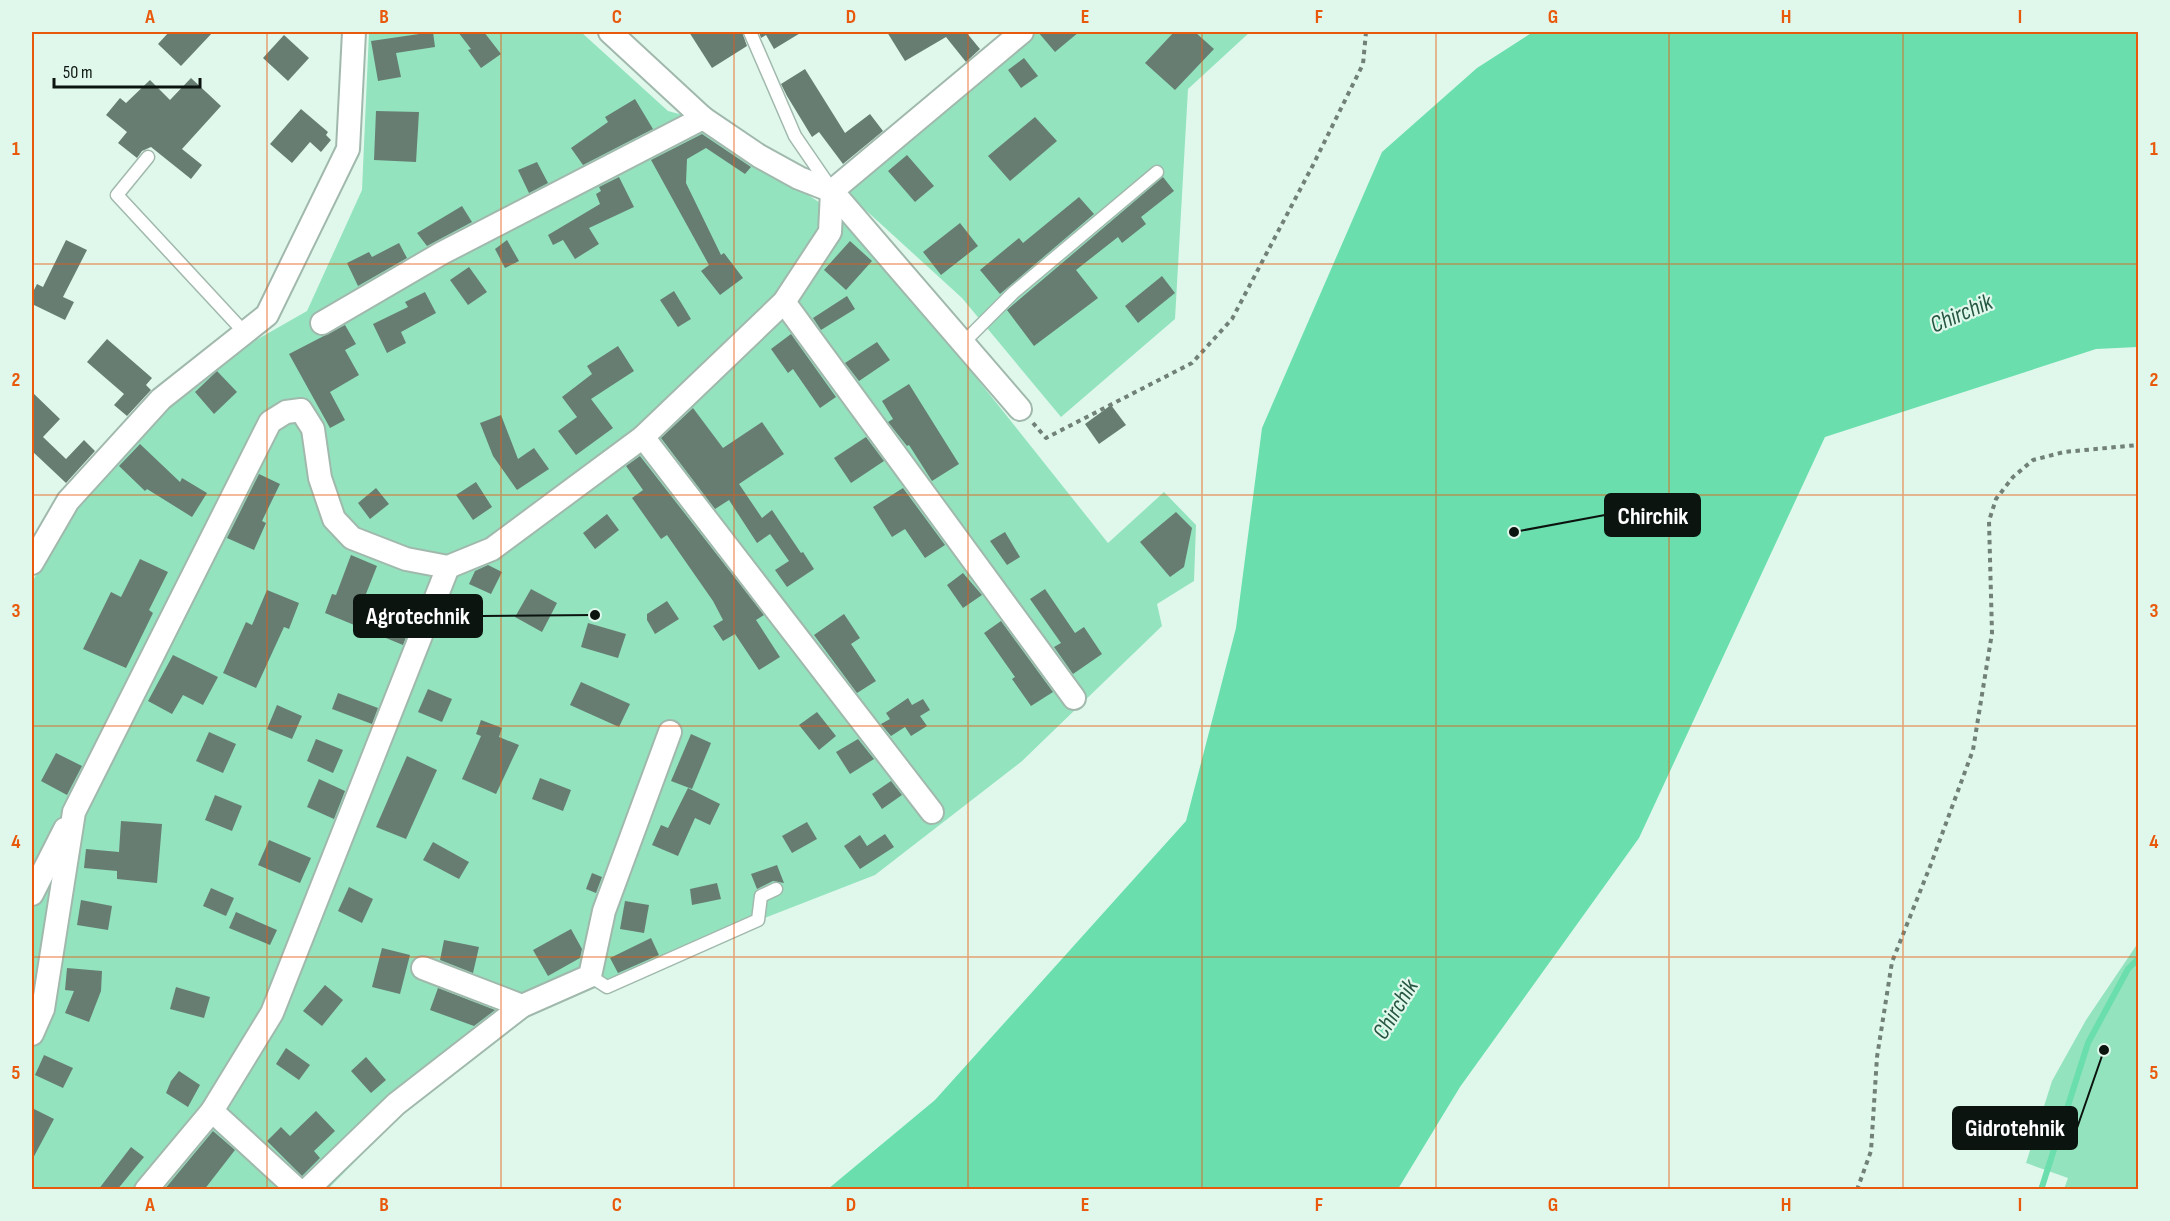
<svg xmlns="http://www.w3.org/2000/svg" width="2170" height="1221" font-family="'Sofia Sans Condensed',sans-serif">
<rect width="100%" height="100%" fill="#e0f8ec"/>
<!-- green -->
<g fill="#93e3be">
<path d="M369,32H581L668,111L709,122L759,162L850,223L896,277L1108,543L1164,492L1196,525L1194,581L1157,604L1162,626L1021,762L875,875L698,944L481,1034L327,1190L32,1189V582L75,511L151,422L237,351L307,311L362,190Z"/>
<path d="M1032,32H1250L1188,89L1175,319L1061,417L962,298L848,194Z"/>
<path d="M2138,943V1189H2064L2068,1178L2026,1163L2052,1081L2086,1020Z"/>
</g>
<!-- water -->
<path fill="#6adead" d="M1533,32H2138V347L2096,349L1825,437L1639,838L1460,1087L1398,1189H828L935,1100L1186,821L1236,628L1262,428L1382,152L1477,68Z"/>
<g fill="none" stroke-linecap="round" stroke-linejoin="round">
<!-- stream -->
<path stroke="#6adead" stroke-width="6" d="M2041,1190L2088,1043L2128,969L2138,959"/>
</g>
<!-- building -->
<g fill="#677d72">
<path d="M169,32H213L181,66L158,44Z"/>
<path d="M433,32L435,47L396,53L401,77L378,81L371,41Z"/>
<path d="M458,32H484L501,54L481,68L468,50L471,49Z"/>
<path d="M689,32H742L747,46L712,68Z"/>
<path d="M759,32H802L774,49L766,35L761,38Z"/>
<path d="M887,32H966L980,49L966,62L946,37L905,61Z"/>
<path d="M1038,32H1079L1055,52Z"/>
<path d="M1174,32H1195L1214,49L1175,90L1145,63Z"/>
<path d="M284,35L309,58L288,81L263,58Z"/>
<path d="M1024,58L1038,76L1021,88L1008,70Z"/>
<path d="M805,69L845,133L870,114L883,131L843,164L819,132L812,137L787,96L781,84Z"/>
<path d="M191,78L221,106L182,149L202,165L191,179L151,147L142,151L137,158L118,143L127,132L106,115L120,98L126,103L150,80L170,100Z"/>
<path d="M635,99L653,129L583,165L571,148L608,122L605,117Z"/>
<path d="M301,109L328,132L326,135L331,140L321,152L310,142L292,163L270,144Z"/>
<path d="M376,111L419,112L416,162L374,160Z"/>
<path d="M1035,117L1057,141L1010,181L988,156Z"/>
<path d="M702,134L751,167L745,174L706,148L687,159L686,183L721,255L724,253L743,278L720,295L701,271L709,265L651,160Z"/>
<path d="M907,155L934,186L915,202L888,171Z"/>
<path d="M537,162L548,183L529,193L518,170Z"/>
<path d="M619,177L634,207L589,228L599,244L575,259L563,240L553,245L548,235L600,204L596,194L601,191L599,187Z"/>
<path d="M1163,177L1174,191L1141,217L1146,224L1122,243L1118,237L1076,270L1098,298L1034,346L1007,310Z"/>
<path d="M1079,197L1094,214L1000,294L980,270L1019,238L1023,243Z"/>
<path d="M462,206L472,222L427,246L417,233Z"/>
<path d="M960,223L978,246L941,275L923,252Z"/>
<path d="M66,240L87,250L63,297L74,302L65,320L32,304V294L37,284L43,287Z"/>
<path d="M507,240L519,261L505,268L495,249Z"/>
<path d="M850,241L872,261L846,290L824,270Z"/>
<path d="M399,243L407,258L358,286L347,263L369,252L372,257Z"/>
<path d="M469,267L487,292L468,305L450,280Z"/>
<path d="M1162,276L1175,293L1138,323L1125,306Z"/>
<path d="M674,291L691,319L678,327L660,300Z"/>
<path d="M425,292L436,313L401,332L406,343L387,353L373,324L408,307L405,302Z"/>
<path d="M847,296L855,309L821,330L813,318Z"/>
<path d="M345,325L356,344L345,350L359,375L330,392L345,420L330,428L289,354Z"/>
<path d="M791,334L836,397L820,408L793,369L788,373L771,349Z"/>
<path d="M107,339L152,378L146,385L151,390L127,416L114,405L124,394L87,362Z"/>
<path d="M877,342L890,360L859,381L845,363Z"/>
<path d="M618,346L634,371L591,399L613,428L576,455L558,431L577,417L562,397L592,374L587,366Z"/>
<path d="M217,371L237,392L214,414L195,392Z"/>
<path d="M909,384L959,464L932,481L909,445L907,446L888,422L893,419L882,401Z"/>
<path d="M32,392L60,419L43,437L66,459L84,440L95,451L66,483L32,451Z"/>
<path d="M1111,405L1126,425L1099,444L1085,424Z"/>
<path d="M693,408L723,448L762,422L784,454L739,484L762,518L772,510L801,553L803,552L814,569L787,587L775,570L789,561L770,534L757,543L729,500L715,509L661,438Z"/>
<path d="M501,415L518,459L534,448L549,469L517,490L493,456L480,423Z"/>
<path d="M866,437L884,461L851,483L834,458Z"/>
<path d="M140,444L180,482L182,478L207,493L192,517L147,489L145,491L119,466Z"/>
<path d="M640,456L764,615L756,620L780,657L759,670L735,634L723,641L713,626L723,620L713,601L667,535L661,539L632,498L643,490L626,466Z"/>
<path d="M259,474L280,484L262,521L266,523L254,550L227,538Z"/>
<path d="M476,482L492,507L473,520L456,495Z"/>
<path d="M376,488L389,504L370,519L358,503Z"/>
<path d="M903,488L945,545L925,558L905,529L892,537L873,507Z"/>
<path d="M1176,512L1192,528L1184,567L1170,577L1140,542Z"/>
<path d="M607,514L619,530L595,549L583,533Z"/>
<path d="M1005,532L1020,557L1007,565L990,541Z"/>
<path d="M351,555L377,566L364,599L400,612L396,621L410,627L403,645L325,613L332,594L336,595Z"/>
<path d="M140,559L168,572L149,610L153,613L126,668L83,649L111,592L121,597Z"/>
<path d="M488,565L502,572L491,594L469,584L475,571Z"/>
<path d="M963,573L982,595L963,608L947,585Z"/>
<path d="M531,589L557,603L542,632L515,617Z"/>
<path d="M1045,589L1075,633L1084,627L1102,654L1073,674L1054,647L1061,643L1030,599Z"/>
<path d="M267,590L299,603L289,629L284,627L256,688L223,673L246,622L252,625Z"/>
<path d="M667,601L679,619L655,634L647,620V614Z"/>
<path d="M844,614L860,638L851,644L876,681L857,693L814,635Z"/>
<path d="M1001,621L1053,692L1031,706L1012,679L1015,677L984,633Z"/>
<path d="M588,623L626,634L618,658L581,647Z"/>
<path d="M173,655L218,677L203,705L183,695L172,714L148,701Z"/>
<path d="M581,682L630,704L619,727L570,705Z"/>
<path d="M428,689L452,699L442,722L418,712Z"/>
<path d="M338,693L378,708L372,724L332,709Z"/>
<path d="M908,698L912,705L923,699L930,710L920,716L927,726L911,736L905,727L891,736L881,724L890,719L886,713Z"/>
<path d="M277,705L302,716L292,739L267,729Z"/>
<path d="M817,712L836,736L819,750L799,725Z"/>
<path d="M481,720L502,728L499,737L519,745L496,794L462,779L481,736L476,734Z"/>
<path d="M209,732L236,744L223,773L196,761Z"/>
<path d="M691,734L711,743L692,789L671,781Z"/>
<path d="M316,739L343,750L333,773L307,761Z"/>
<path d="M858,739L874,759L850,774L836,752Z"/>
<path d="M56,753L82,766L67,795L41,781Z"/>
<path d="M407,756L437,770L406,839L376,827Z"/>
<path d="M540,778L571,790L563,811L532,799Z"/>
<path d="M319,779L345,791L334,819L307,807Z"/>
<path d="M891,781L902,795L882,809L872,794Z"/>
<path d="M688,788L720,804L710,825L695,818L678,856L652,845L661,825L668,828Z"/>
<path d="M215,795L242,806L232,831L205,820Z"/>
<path d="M121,821L162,824L157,883L117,879V871L84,868L86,849L119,852Z"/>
<path d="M807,822L817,839L792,853L782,836Z"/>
<path d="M885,834L894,847L860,869L844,846L860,835L867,846Z"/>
<path d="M269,840L311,858L300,883L258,865Z"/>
<path d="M433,842L469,862L459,879L423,860Z"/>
<path d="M777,865L784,883L773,881L757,889L751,874Z"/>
<path d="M592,873L602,877L596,893L586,889Z"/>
<path d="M717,883L721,899L692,905L690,889Z"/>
<path d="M349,887L373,899L362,923L338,911Z"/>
<path d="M211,888L234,898L226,916L203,906Z"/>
<path d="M81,900L112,906L108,930L77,925Z"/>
<path d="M625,901L649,905L644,933L620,929Z"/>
<path d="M236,912L277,930L270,945L229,928Z"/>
<path d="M571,929L582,949L580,958L548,976L533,950Z"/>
<path d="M651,938L659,955L618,973L610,958Z"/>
<path d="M444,940L479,947L473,973L440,960Z"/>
<path d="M382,948L410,955L400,994L372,987Z"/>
<path d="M67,968L102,971L101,991L89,1022L65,1013L74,991L65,990Z"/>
<path d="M325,985L343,1000L322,1026L303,1011Z"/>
<path d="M176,987L210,997L204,1018L170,1009Z"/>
<path d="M438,988L495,1010L474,1026L430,1010Z"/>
<path d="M286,1048L310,1065L299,1080L276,1064Z"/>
<path d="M44,1055L73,1068L63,1088L35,1075Z"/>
<path d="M366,1057L386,1080L371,1093L351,1071Z"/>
<path d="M179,1071L200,1085L188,1107L166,1093L171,1081Z"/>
<path d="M32,1108L54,1119L32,1160Z"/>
<path d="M316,1111L335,1131L314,1151L320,1158L302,1176L267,1141L281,1127L290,1136Z"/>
<path d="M213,1131L235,1150L204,1190H164Z"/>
<path d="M131,1147L144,1157L117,1190H98Z"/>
</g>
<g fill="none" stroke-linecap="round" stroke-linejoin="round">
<defs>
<g id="service">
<path d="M750,32L795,136L830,187"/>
<path d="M148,157L117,195L245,333"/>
<path d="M963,343L1013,293L1157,172"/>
<path d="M590,976L607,987L758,920L761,896L776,889"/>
</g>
<g id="minor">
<path d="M610,32L703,118L759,156L799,178L832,191L1020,409"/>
<path d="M832,191L1022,32"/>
<path d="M784,302L1074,698"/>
<path d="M322,323L442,253L703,118"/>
<path d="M643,437L932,812"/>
<path d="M32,563L68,501L161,399L267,315L348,149L354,32"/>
<path d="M32,894L65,829"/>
<path d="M423,968L522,1006"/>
<path d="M32,1034L43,1009L74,812L270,422L286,412L301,410L313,429L320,478L334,519L352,538L406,559L448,567L492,549L643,437L784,302L830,232L832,191"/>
<path d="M212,1111L298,1190"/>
<path d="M146,1190L212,1111L272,1013L448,567"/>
<path d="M307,1190L396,1104L522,1006L590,976L604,911L670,732"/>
</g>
</defs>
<!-- service casing -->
<use href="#service" stroke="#a1b9ad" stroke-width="15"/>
<!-- minor casing -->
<use href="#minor" stroke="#a1b9ad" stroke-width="26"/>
<!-- path -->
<g stroke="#718078" stroke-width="4" stroke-dasharray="4.5 4.5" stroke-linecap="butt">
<path d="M1033,423L1046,438L1192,363L1232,319L1313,165L1363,64L1366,32"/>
<path d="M1857,1190L1871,1151L1877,1057L1892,962L1931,864L1973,750L1992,633L1989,521L1996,499L2013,477L2033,460L2064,452L2138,445"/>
</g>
<!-- service -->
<use href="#service" stroke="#fff" stroke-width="12"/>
<!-- minor -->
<use href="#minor" stroke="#fff" stroke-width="22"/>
</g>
<!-- grid -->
<path fill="none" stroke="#e8590c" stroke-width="1.5" stroke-opacity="0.55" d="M267,32V1190M501,32V1190M734,32V1190M968,32V1190M1202,32V1190M1436,32V1190M1669,32V1190M1903,32V1190M32,264H2138M32,495H2138M32,726H2138M32,957H2138"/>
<g text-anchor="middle" stroke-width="4.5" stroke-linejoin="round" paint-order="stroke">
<!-- water labels -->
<g font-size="24" font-style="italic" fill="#275742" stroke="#e0f8ec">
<text transform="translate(1961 313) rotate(-23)" y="8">Chirchik</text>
<text transform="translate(1395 1009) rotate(-59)" y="8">Chirchik</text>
</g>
</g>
<!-- callouts -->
<path fill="none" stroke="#0c1410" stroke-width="2" d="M1514 532L1605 515M595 615L482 616M2104 1050L2077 1128"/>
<g fill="#0c1410" stroke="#e0f8ec" stroke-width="2">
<circle cx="1514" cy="532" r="6"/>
<circle cx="595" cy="615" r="6"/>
<circle cx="2104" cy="1050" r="6"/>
</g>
<g fill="#0c1410" stroke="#0c1410" stroke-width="2">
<rect x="1605" y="494" width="95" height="42" rx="6"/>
<rect x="354" y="595" width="128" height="42" rx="6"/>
<rect x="1953" y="1107" width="124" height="42" rx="6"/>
</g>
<g font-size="24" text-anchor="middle" font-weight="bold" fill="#fff">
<text x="1653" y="524">Chirchik</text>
<text x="418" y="624">Agrotechnik</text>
<text x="2015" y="1136">Gidrotehnik</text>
</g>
<!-- border -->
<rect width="2170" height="1221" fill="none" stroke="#e0f8ec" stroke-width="66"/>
<!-- scale -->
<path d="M54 78v9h146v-9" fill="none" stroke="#0c1410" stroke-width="3"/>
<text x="63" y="78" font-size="18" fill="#0c1410" stroke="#e0f8ec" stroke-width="4.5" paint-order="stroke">50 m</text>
<rect x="33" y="33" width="2104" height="1155" fill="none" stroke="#e8590c" stroke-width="2"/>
<g font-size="20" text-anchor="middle" font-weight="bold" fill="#e8590c">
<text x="150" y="23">A</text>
<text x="384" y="23">B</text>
<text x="617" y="23">C</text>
<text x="851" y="23">D</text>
<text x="1085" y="23">E</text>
<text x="1319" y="23">F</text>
<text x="1553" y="23">G</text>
<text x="1786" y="23">H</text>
<text x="2020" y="23">I</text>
<text x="16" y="155">1</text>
<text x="2154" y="155">1</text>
<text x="16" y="386">2</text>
<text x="2154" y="386">2</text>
<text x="16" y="617">3</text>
<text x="2154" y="617">3</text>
<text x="16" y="848">4</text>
<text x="2154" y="848">4</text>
<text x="16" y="1079">5</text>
<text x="2154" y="1079">5</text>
<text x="150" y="1211">A</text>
<text x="384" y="1211">B</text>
<text x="617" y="1211">C</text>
<text x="851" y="1211">D</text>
<text x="1085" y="1211">E</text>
<text x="1319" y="1211">F</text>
<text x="1553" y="1211">G</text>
<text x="1786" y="1211">H</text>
<text x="2020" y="1211">I</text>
</g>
</svg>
